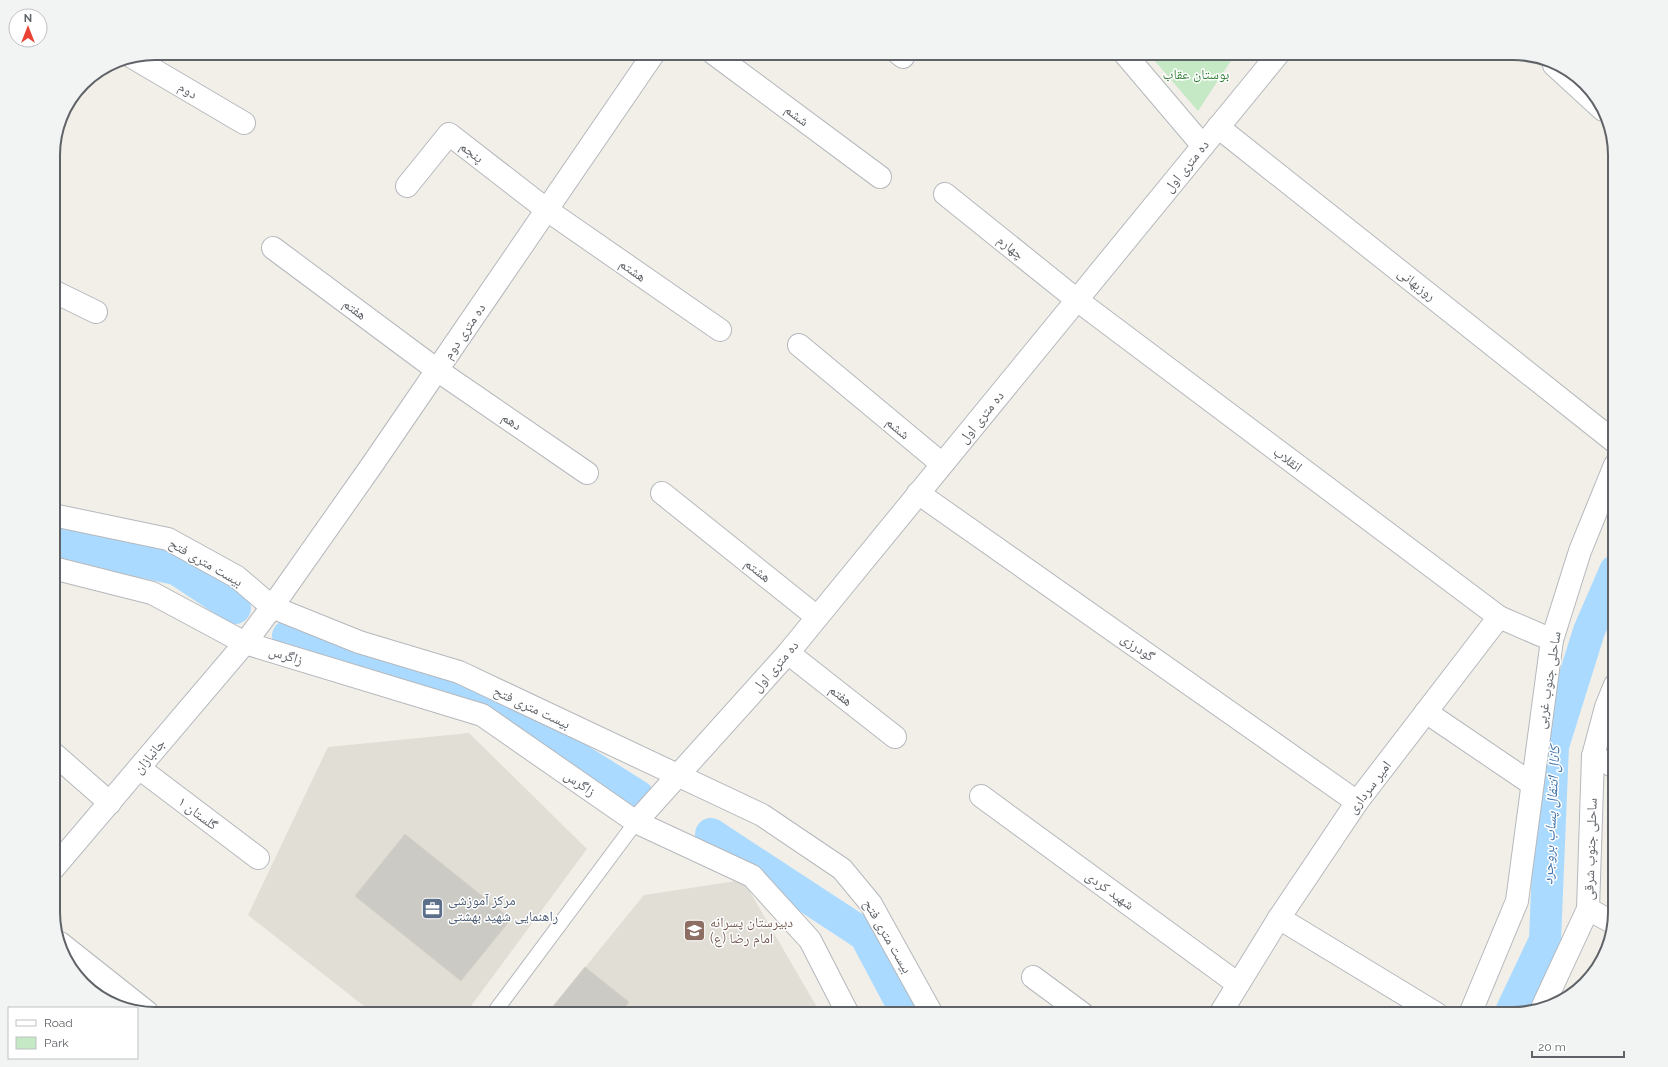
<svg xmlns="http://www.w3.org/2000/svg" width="1668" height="1067" font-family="Raleway,'Noto Naskh Arabic',sans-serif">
<rect width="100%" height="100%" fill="#f1efe8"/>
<!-- education -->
<g fill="#e1ded6">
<path d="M469,733L587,849L465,1014H374L248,915L328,747Z"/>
<path d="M743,880L821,1014H547L644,895Z"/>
</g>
<!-- green -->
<path fill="#c5e8c5" d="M1148,53H1236L1198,111Z"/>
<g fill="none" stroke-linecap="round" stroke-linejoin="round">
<!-- canal -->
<g stroke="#aadaff" stroke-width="32">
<path d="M53,542L176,569L235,608"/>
<path d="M288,636L473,693L638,796"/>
<path d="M711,834L865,935L907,1014"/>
<path d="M1510,1014L1545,940L1553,746L1589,631L1615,571"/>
</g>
</g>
<!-- building -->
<g fill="#cccac5" stroke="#d6d1c6">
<path d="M405,834L511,919L461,981L355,896Z"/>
<path d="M585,967L629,1002L620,1014H547Z"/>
<path d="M635,1006L646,1014H629Z"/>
</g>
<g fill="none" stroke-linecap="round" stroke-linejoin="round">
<defs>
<path id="lane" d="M493,1014L636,822"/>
<g id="street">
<path d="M713,53L880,177"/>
<path d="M898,53L903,57"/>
<path d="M1124,53L1203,146"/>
<path d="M132,57L244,123"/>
<path d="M1218,127L1615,442"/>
<path d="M407,186L449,134L547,210L720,330"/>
<path d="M945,194L1077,300L1499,617"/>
<path d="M273,248L437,370L587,473"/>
<path d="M53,291L96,312"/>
<path d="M799,345L942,464"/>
<path d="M662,493L817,617"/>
<path d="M918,493L1357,802"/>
<path d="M53,515L168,539L237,577L272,607L359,642L459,672L762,815L842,869L871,904L932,1014"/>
<path d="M53,568L152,593L245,643L482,715L636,822L752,876L810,940L848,1014"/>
<path d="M245,643L272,607L372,465L654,53"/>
<path d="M788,653L895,737"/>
<path d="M1426,712L1532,784"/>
<path d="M53,753L110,803"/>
<path d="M1593,756L1615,767"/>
<path d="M139,768L258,858"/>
<path d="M981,796L1238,984"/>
<path d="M636,822L788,653L1279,53"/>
<path d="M1588,909L1612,922"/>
<path d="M1279,918L1437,1014"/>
<path d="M60,943L147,1012"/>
<path d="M1033,977L1083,1014"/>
<path d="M1543,1006L1588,909L1593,756L1606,707L1615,685"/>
<path d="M1220,1014L1279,918L1357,802L1499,617L1552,640"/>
<path d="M1470,1014L1517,901L1552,640L1580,551L1615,465"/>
</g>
<g id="secondary">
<path d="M1554,65L1603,110"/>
<path d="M53,869L245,643"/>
</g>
</defs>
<!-- lane casing -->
<use href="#lane" stroke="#b5b8bc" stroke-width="16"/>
<!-- street casing -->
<use href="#street" stroke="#b5b8bc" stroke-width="24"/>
<!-- secondary casing -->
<use href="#secondary" stroke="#b6babf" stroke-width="24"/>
<!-- lane -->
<use href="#lane" stroke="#fff" stroke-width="14"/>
<!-- street -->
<use href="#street" stroke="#fff" stroke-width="22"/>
<!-- secondary -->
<use href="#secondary" stroke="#fff" stroke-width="22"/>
</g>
<!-- icons -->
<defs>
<symbol id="office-square" viewBox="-11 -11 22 22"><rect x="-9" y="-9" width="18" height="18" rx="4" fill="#5c6f8a" stroke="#fff"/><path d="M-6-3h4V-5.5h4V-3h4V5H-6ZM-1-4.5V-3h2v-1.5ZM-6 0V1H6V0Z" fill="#fff"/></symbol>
<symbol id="school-square" viewBox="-11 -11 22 22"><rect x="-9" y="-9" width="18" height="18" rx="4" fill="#8d6e63" stroke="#fff"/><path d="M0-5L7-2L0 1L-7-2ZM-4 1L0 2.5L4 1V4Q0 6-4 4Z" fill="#fff"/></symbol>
</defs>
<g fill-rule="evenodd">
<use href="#office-square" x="420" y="896" width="25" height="25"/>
<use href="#school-square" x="682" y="918" width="25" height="25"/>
</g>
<g text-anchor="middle" stroke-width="3" stroke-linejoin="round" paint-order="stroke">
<!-- park labels -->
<g font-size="14" fill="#348238" stroke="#fff">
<text x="1196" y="79">بوستان عقاب</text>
</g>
<!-- street labels -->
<g font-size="14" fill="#5f6368" stroke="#fff">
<text transform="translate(188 90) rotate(31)" y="5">دوم</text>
<text transform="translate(797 115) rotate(37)" y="5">ششم</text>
<text transform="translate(472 152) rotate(38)" y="5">پنجم</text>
<text transform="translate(1186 166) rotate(-51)" y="5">ده متری اول</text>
<text transform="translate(1011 247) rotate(39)" y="5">چهارم</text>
<text transform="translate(633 270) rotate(35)" y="5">هشتم</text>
<text transform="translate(1417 284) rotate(38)" y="5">روزبهانی</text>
<text transform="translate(355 309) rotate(37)" y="5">هفتم</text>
<text transform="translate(464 331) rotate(-56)" y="5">ده متری دوم</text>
<text transform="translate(981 417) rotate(-51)" y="5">ده متری اول</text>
<text transform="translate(512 421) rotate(34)" y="5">دهم</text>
<text transform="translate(898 428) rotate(40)" y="5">ششم</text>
<text transform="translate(1288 459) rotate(37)" y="5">انقلاب</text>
<text transform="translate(206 562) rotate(30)" y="5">بیست متری فتح</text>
<text transform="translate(758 570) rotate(38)" y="5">هشتم</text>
<text transform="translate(1138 647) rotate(35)" y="5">گودرزی</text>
<text transform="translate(286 655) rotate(17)" y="5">زاگرس</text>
<text transform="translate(775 666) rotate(-49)" y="5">ده متری اول</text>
<text transform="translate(1548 680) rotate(-81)" y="5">ساحلی جنوب غربی</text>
<text transform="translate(841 695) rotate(38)" y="5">هفتم</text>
<text transform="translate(532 707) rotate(25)" y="5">بیست متری فتح</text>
<text transform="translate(149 756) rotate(-50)" y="5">جانبازان</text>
<text transform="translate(580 783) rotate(35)" y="5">زاگرس</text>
<text transform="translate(1369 787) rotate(-53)" y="5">امیر سرداری</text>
<text transform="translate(198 813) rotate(37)" y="5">گلستان ۱</text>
<text transform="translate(1590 849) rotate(-88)" y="5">ساحلی جنوب شرقی</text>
<text transform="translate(1110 890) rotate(36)" y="5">شهید کردی</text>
<text transform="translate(888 936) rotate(60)" y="5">بیست متری فتح</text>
</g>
<!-- service labels -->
<g font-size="14" fill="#4e5e75" stroke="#fff" text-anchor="start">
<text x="448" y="905">مرکز آموزشی<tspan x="448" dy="16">راهنمایی شهید بهشتی</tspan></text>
</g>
<!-- education labels -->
<g font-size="14" fill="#785e54" stroke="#fff" text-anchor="start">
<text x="710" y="927">دبیرستان پسرانه<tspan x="710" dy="16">امام رضا (ع)</tspan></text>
</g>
<!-- water labels -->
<g font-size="15" font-style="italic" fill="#4174aa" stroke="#fff">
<text transform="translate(1551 815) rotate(-87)" y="5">کانال انتقال پساب بروجرد</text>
</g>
</g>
<!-- crop -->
<path d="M0 0H1668V1067H0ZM155 60H1513A95 95 0 0 1 1608 155V912A95 95 0 0 1 1513 1007H155A95 95 0 0 1 60 912V155A95 95 0 0 1 155 60Z" fill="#f2f3f3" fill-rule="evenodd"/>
<path fill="none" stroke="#5f6368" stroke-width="2" d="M155 60H1513A95 95 0 0 1 1608 155V912A95 95 0 0 1 1513 1007H155A95 95 0 0 1 60 912V155A95 95 0 0 1 155 60Z"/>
<!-- legend -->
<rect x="8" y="1007" width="130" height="52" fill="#ffffff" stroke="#bfc1c3"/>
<rect x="16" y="1020" width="20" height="6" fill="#ffffff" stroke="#bfc1c3"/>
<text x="44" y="1027" font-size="12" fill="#5f6368">Road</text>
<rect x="16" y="1037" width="20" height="12" fill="#c5e8c5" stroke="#bfc1c3"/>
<text x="44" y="1047" font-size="12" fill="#5f6368">Park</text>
<!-- north arrow -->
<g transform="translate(28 28)"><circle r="19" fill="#ffffff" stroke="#bfc1c3"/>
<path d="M0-3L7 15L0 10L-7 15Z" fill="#ea4335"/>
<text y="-6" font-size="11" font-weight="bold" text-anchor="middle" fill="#5f6368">N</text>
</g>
<!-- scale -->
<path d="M1532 1051v6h92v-6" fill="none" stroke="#5f6368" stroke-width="2"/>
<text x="1538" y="1051" font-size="12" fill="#5f6368" stroke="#ffffff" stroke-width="3" paint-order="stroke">20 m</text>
</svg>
